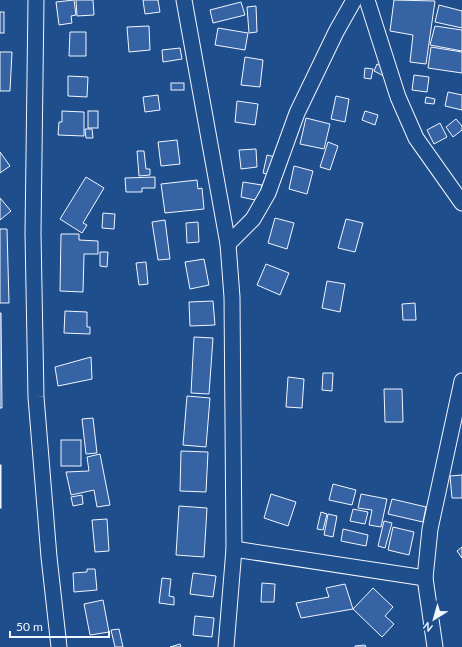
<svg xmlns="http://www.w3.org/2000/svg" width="462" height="647" font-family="Lato,sans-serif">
<rect width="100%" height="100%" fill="#1f4e8c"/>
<!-- building -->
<g fill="#3563a3" stroke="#f2f6ff">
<path d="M74,0L76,15L71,16L72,23L59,25L56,2Z"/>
<path d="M76,0H93L94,15L77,16Z"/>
<path d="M143,0H158L160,12L145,14Z"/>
<path d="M394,0L435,1L426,64L410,62L413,35L390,31Z"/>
<path d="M241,2L245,15L213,23L210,10Z"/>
<path d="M439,5L462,11V28L435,22Z"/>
<path d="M256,6L257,32L249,33L247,7Z"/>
<rect x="0" y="12" width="4" height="21"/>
<path d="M149,26L150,50L129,52L127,27Z"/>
<path d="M435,26L462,30V51L430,45Z"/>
<path d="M218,28L248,33L245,50L215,45Z"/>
<path d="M70,32H86V56H69Z"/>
<path d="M431,47L462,52V73L428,68Z"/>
<path d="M180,48L182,59L163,62L162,50Z"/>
<path d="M0,52H12L10,91H0Z"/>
<path d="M245,57L263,60L260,87L241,85Z"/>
<path d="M377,64L387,70L384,76L374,71Z"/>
<path d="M365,68L373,69L371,79L364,78Z"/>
<path d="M414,75L429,77L427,92L412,90Z"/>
<path d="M68,76L88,77L87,97L68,96Z"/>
<rect x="171" y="83" width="13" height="7"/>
<path d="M448,92L462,95V110L445,106Z"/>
<path d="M158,95L160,110L145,112L143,97Z"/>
<path d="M336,96L349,99L345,122L331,119Z"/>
<path d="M426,97L435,99L434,104L425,103Z"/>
<path d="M237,101L258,104L255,125L235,122Z"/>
<path d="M62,111L84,112V136L58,135L59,122H62Z"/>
<rect x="88" y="111" width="10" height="17"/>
<path d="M365,111L378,115L375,125L362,120Z"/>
<path d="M306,118L330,124L324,149L300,144Z"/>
<path d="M456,119L462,126V130L453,137L446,127Z"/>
<path d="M440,123L447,137L434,144L427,130Z"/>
<path d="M85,129H92L93,138H86Z"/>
<path d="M177,140L180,164L161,166L158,142Z"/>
<path d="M328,142L338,146L330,170L320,167Z"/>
<path d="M256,149L257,167L241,169L239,150Z"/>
<path d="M137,151H144L146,169H150V175L139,176Z"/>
<path d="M0,152L10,166L0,173Z"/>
<path d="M267,155L275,157L270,175L263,173Z"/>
<path d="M294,166L313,171L307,194L289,189Z"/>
<path d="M86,177L104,188L83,223L87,225L82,233L60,219Z"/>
<path d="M155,177V188H142V192H126L125,178Z"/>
<path d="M197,180L198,189L202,188L204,209L165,213L161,184Z"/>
<path d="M243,182L262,185L260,201L241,197Z"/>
<path d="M0,198L11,211L0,220Z"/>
<path d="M103,213L115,214L114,229L102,228Z"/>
<path d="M275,218L294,223L287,249L268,243Z"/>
<path d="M346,219L363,223L355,252L338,248Z"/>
<path d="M165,220L170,259L158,260L152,222Z"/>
<path d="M198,222L199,242L187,243L186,223Z"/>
<path d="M0,229H7L9,303H0Z"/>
<path d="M61,234H79V240L98,241V254H84L83,292L60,291Z"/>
<path d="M100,252H108L107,267L100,266Z"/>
<path d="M204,259L209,285L190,289L185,262Z"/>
<path d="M146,262L148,284L139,285L136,263Z"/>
<path d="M266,264L289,273L280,295L257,285Z"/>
<path d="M327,281L345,284L340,312L322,308Z"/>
<path d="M213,301L215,325L190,326L189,302Z"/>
<path d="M415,303L416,320H403L402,304Z"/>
<path d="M65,311L87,312V327H90V334L64,333Z"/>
<path d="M0,313H1L2,408H0Z"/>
<path d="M194,337L213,338L209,394L191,393Z"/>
<path d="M91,357L92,379L58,386L55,367Z"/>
<path d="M323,373H333L332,391L322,390Z"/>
<path d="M288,377L304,379L302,408L286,407Z"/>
<path d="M384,389H402L403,422H385Z"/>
<path d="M187,396L210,398L206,447L183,445Z"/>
<path d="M93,418L97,453L86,454L82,419Z"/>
<rect x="61" y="440" width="20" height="26"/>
<path d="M181,451L208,452L206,492L180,491Z"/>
<path d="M100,454L110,505L97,507L94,490L71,495L66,472L89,471L87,457Z"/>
<rect x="0" y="465" width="1" height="43"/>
<path d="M462,475V498H452L450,476Z"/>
<path d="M333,484L356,490L352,505L329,500Z"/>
<path d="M271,494L296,502L288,526L264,518Z"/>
<path d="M361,494L387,499L381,527L369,525L372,510L358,508Z"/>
<path d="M82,495L83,504L73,506L71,497Z"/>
<path d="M392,499L426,507L423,522L388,514Z"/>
<path d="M179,506L207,508L204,557L176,555Z"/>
<path d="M353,509L368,512L365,524L350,521Z"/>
<path d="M321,512L327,514L323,530L317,529Z"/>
<path d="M328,514L337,516L333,537L324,535Z"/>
<path d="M107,519L109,551L95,552L92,520Z"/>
<path d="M384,521L392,523L385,548L378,546Z"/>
<path d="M393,527L414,532L409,555L388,550Z"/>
<path d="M343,529L368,535L366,546L341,541Z"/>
<path d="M462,547V558L457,551Z"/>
<path d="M87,569H95L97,590L74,592L73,573L87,572Z"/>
<path d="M193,573L216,576L213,597L190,594Z"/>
<path d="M162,578L171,579L169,596L174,597V605L159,603Z"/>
<path d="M262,583L275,584L274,602H261Z"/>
<path d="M345,584L353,609L301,618L296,603L329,597L326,588Z"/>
<path d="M373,588L393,607L385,616L394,624L382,637L353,609Z"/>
<path d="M103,600L109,632L90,635L84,604Z"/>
<path d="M195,616L214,618L212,637L193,635Z"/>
<path d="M119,629L123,647H115L111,630Z"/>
<path d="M180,644L181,647H170Z"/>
<path d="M365,645L366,647H355V646Z"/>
</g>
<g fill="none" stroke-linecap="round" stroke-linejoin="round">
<defs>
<g id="minor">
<path d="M36,0L33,233L36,397L49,557L59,647"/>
<path d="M184,0L228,244L232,297L234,549L226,647"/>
<path d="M367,0L398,97L416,138L462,203"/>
<path d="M228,244L253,219L268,193L297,113L336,32L354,0"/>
<path d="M234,549L425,578"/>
<path d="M435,647L425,578L430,529L462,381"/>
</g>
</defs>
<!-- minor casing -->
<use href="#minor" stroke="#f2f6ff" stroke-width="17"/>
<!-- minor -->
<use href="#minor" stroke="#1f4e8c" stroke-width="15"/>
</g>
<!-- north arrow -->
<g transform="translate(434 619) rotate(217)" stroke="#1f4e8c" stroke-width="3" paint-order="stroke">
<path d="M0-3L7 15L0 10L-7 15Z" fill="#f2f6ff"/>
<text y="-6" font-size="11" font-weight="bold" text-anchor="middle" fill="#f2f6ff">N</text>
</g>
<!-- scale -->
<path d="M10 631v6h99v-6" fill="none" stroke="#f2f6ff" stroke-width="2"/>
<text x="16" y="631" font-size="12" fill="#f2f6ff" stroke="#1f4e8c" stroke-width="3" paint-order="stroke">50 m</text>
</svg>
